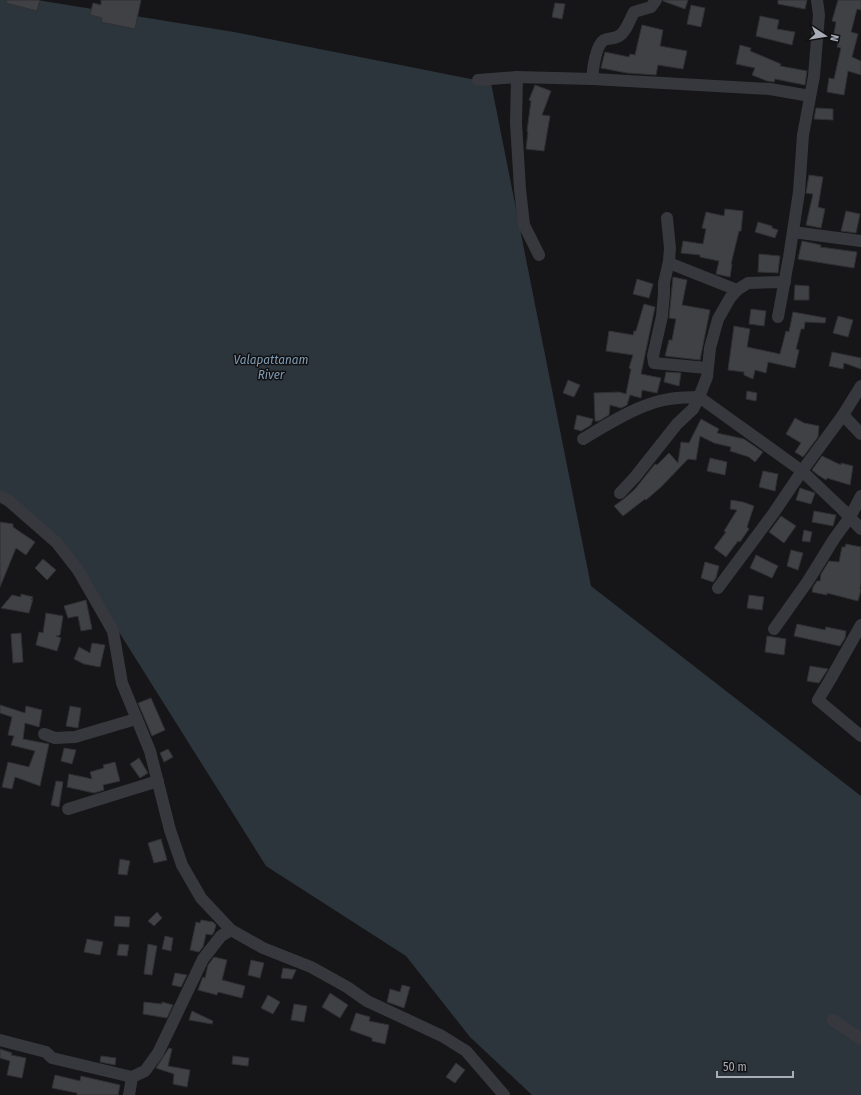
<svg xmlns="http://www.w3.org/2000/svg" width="861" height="1095" font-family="'Fira Sans Condensed',sans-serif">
<rect width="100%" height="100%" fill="#161618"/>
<!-- water -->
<path fill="#2c353c" d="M0,0H37L234,32L491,83L591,586L861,796V1095H532L470,1037L406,956L266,866L63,543L0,490Z"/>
<!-- building -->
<g fill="#404145" stroke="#303034">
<path d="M7,0H40L37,11L6,3Z"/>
<path d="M101,0H141L135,29L101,22L102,18L90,15L93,3L101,5Z"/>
<path d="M663,0H688L685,9L663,1Z"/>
<path d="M778,0H807L805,9L778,4Z"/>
<path d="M838,0H861V10L857,9L851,32L858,34L852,57L861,61V75L848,71L844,95L827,92L829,78L834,79L841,48L837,47L839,40L833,39L836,22L832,21Z"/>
<path d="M555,3L565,4L562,19L552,17Z"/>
<path d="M691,5L705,8L701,27L687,24Z"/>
<path d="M760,16L779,20L777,29L795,32L792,45L756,36Z"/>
<path d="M642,25L663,30L660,46L687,51L683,69L658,65L656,75L627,73L601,68L605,52L629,57L630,54L635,55Z"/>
<path d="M740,45L751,48L750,51L781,64L780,66L807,71L805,85L775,79L774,82L767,81L752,75L755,68L736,64Z"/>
<path d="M535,85L551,91L542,115L550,116L544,151L526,149L528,132L527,131L531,101L529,100Z"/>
<path d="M816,108L833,109V120L814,119Z"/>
<path d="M809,175L823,177L818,207L825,209L821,228L806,225L813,194L806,193Z"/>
<path d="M725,209L743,211L741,231H739L731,264H732L730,277L716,274L719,261L700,257V255L681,253L683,241L703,244L706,229L702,228L706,212L724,216Z"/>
<path d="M846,211L860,214L856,233L841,231Z"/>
<path d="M758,222L772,226V228L778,230L775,238L755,232Z"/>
<path d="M802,241L821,245L820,247L857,252L854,268L798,259Z"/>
<path d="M759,254L780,256L778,273L758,272Z"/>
<path d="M673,277L687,280L682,305L710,310L700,360L665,356L669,340H672L676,319L669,318Z"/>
<path d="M637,279L653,284L649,298L633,294Z"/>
<path d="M795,285L809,286V300H794Z"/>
<path d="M644,304L655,307L641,374L661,378L657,393L642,390L641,398L630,395L627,405L621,408L610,405L609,415L599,421H595L594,393L619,392L626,394L631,369L629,368L633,355L606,351L609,331L633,335L634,331H636Z"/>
<path d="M751,309L766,311L764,326L749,324Z"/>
<path d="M793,312L826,318L825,323L805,322L804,329H801L796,349L799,350L795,368L768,362L766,373L755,370L753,379L744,375V372L728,370L734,326L750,329L747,347L780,354L786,331L789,332Z"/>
<path d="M838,316L853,320L848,337L833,333Z"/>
<path d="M832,352L861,358V369L844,363L843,369L829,366Z"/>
<path d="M666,372L681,373L679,386L664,382Z"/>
<path d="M568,380L580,385L574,397L563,393Z"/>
<path d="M747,391L757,393L756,401L746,399Z"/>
<path d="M577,415L593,419L591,425L581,431L574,429Z"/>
<path d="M795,418L804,423L819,426L818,437L803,457L795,452L801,443L786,434Z"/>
<path d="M701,419L719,429L717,433L744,439L763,452L755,462L749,457L730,451L731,447L714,443L700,436L696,460L688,459L661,487L646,500L645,499L623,516L614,506L625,498L635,489L655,464L657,465L669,453L678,463L681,442L689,443Z"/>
<path d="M822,456L841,465V463L853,466L850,485L827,478L826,480L818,475L812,470Z"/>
<path d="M710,458L727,462L725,475L707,471Z"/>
<path d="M763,471L778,474L775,491L759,487Z"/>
<path d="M800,488L815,493L811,504L796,500Z"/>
<path d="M731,500L743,502L754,506L747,527L749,529L740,542L738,541L726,557L714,548L726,532L724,531L737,510L730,509Z"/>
<path d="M814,511L836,515L833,526L812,522Z"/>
<path d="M781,516L796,526L784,543L769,532Z"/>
<path d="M0,522L13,524V527L35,542L26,555L16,548L0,587Z"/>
<path d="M804,530L812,532L810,542L802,541Z"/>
<path d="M846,544L861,547V583L860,589L861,590L858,601L827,593V595L812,592L813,587L817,581H820L821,574L829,561L839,562L842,547H845Z"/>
<path d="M791,550L803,553L798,570L787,566Z"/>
<path d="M756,555L778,566L772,578L750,568Z"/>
<path d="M43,559L56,570L47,580L35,568Z"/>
<path d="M705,562L719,566L716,578L713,582L701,578Z"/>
<path d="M21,594L33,597L31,600L33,599L29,613L1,608L12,595L21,597Z"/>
<path d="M749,595L764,597L762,610L747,608Z"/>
<path d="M86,600L92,629L81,631L78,616L68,618L64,606Z"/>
<path d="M46,613L63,616L60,635L56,636L61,638L57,651L36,645L39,632L43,633Z"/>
<path d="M797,624L825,630L826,627L846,631L845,638L840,646L794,636Z"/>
<path d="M21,633L23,662L13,663L11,634Z"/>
<path d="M767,636L786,639L784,655L765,652Z"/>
<path d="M92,643L105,645L100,667L84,664L74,659L79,647L90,653Z"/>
<path d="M810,666L828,669L819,683L807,681Z"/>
<path d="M151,698L165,730L152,736L138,703Z"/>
<path d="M0,705L25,713L26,706L42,710L39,727L25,723L23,739L49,744L40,786L15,777L12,789L2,787L8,762L29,767L35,751L11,745L14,736L8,735L12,717L0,713Z"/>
<path d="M70,706L81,708L78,728L66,726Z"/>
<path d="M64,748L76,750L72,764L61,761Z"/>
<path d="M168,749L173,757L164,762L160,753Z"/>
<path d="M139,758L148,773L140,778L130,764Z"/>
<path d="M115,762L120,781L103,785L104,790L94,793L67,787L69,774L92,779L90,772L104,768L103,765Z"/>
<path d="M56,781L63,782L59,807L51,805Z"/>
<path d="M161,839L167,860L154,863L148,843Z"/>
<path d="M120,859L130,861L127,875L118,874Z"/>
<path d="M157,912L162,918L154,926L148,921Z"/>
<path d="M115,916L130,917L129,927L114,926Z"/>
<path d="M201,920L213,922L216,925L214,932L212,935L206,934L203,947L199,952L190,950L196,922L200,923Z"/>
<path d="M165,936L173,938L171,951L162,949Z"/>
<path d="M87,939L103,942L100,955L84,952Z"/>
<path d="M119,944L129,945L127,956L117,955Z"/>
<path d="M148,944L157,946L152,975L144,974Z"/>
<path d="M214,957L227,960L222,980L245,986L242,998L218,992L217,995L198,990L202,979L203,977L205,978L208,965Z"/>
<path d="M251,960L264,963L260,978L248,975Z"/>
<path d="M283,968L296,970L292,979L281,978Z"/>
<path d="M175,973L187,975L181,987L172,985Z"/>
<path d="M402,985L410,987L404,1008L387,1002L390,989L400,992Z"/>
<path d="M330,993L348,1005L340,1018L322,1007Z"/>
<path d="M268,995L280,1002L273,1014L261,1008Z"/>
<path d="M144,1002L162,1004V1002L173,1005L167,1018L143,1014Z"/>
<path d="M294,1004L307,1006L304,1022L291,1020Z"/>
<path d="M192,1011L213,1021L212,1024L189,1020Z"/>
<path d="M356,1013L370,1017L369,1021L389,1025L385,1044L372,1041V1038L350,1030Z"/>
<path d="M169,1048L172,1049L168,1066L190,1070L187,1087L173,1084L174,1074L156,1068Z"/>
<path d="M0,1049L12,1053L11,1055L26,1058L22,1078L7,1075L10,1061L0,1058Z"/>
<path d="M101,1056L116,1058L115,1065L100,1062Z"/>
<path d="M233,1056L249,1058L248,1066L232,1064Z"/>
<path d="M456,1063L465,1070L455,1083L446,1077Z"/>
<path d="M55,1075L80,1081L81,1076L120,1085L118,1095H77V1093L52,1088Z"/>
</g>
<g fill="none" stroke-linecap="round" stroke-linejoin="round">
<!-- minor -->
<g stroke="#37383d" stroke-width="12">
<path d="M593,79L770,89L810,96"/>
<path d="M478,80L517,77"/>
<path d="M667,218L670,248L669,261L664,283V293L662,316L653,356L654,363L707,368"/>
<path d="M793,232L861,241"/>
<path d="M539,255L524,225L520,189L516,123L517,77L593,79C592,70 596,45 604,40C608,38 614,39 619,36C626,32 630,19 634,12L651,7L656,0"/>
<path d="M669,263L737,290"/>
<path d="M785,282L748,283L737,290L730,298L718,319L710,348L707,377L699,397L802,471L843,415L861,386"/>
<path d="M778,317L789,257L799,192L803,135L814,76L819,15L817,0"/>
<path d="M843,415L861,434"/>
<path d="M583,439C603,427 628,411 650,404C665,398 683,397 699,397L693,409L677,424L635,477L620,493"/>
<path d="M0,496L9,501L57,543L78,570L113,631L122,683L150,751L170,830L182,865L201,898L231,930L263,948L311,967L347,987L367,1001L442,1036L466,1051L504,1095"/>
<path d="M718,588L773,514L802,471L842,509L861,529"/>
<path d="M861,625L830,680L818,700L861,736"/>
<path d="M774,629L808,581L834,539L850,517L861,496"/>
<path d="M44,734L55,738L75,737L136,719"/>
<path d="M68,809L158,781"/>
<path d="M833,1020L861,1039"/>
<path d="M0,1040L46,1052L52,1058L132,1077L129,1095"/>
<path d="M132,1077L145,1071L158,1053L203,959L221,936L231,930"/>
</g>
</g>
<g text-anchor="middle" stroke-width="3" stroke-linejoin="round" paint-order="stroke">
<!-- water labels -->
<g font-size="13" font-style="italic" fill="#7f9bb3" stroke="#111113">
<text x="271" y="364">Valapattanam<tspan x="271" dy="15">River</tspan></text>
</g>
</g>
<!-- north arrow -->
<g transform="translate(825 36) rotate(102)" stroke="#111113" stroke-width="3" paint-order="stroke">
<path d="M0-3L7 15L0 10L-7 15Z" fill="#a8adb8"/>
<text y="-6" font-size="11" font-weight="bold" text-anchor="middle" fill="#a8adb8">N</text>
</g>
<!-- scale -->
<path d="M717 1071v6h76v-6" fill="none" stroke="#a8adb8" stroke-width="2"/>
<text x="723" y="1071" font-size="12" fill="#a8adb8" stroke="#111113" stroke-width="3" paint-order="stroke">50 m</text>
</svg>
